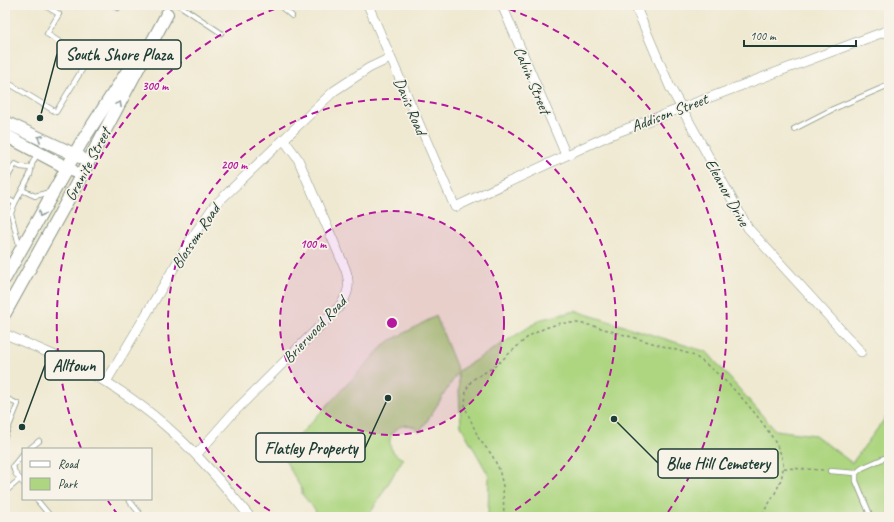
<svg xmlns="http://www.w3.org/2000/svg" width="894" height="522" font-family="Caveat,sans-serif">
<rect width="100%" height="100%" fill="#f7f3e8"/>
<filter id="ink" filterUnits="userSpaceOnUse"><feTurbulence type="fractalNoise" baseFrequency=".025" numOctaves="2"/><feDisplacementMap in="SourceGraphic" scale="8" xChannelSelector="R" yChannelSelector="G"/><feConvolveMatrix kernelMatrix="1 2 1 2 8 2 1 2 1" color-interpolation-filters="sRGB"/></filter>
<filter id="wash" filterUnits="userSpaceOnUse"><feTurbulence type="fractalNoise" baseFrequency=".012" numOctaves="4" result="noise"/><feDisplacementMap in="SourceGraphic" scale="16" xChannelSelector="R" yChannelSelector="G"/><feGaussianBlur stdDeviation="0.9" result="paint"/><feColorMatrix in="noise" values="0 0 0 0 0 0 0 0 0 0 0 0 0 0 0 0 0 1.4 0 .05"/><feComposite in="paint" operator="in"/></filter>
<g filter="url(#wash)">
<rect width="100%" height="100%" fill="#efe9d1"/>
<!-- green -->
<path fill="#aed681" stroke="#668a5a" d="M576,311L707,352L775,430L815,435L852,463L889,413V517H488L489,476L461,426L458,372L420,432C401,411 373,445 403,459L368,517H310L316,511L302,494V490L280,451L286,448L306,428L386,343L436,316L458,371L542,319Z"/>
</g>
<g filter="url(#ink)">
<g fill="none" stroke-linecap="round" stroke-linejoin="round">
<defs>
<g id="lane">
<path d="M113,5L118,8L120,5"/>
<path d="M179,5L221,33"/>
<path d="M279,5L292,16"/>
<path d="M5,81L56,112L88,60L47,34L59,14L44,5"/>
<path d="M794,129L833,109L889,85"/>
<path d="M5,182L15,164L21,167L31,168"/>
<path d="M22,190L35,196L50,192"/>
<path d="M5,198L15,203L30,175L32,164L37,154"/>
<path d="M15,203L11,213L19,245"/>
<path d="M5,398L18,404L5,436"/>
<path d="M29,449L39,441"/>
<path d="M23,454L13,466L15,473L23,483"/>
<path d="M830,471L856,473"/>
<path d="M5,492L20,479"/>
<path d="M36,499L51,517"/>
<path d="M128,499L140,514L137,517"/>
<path d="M871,517L856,481V473L862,468L889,456"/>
</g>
<g id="street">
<path d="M368,5L455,207L610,135L889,30"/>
<path d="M502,5L566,155"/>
<path d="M635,5L670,87L748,228L861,352"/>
<path d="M5,334C32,346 59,356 85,370C156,408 200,455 250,517"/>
<path d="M106,382L191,239L214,206L334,91L369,68L390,58"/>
<path d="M197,454L233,413L338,308C349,295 351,284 345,268L298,159L284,140"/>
</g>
<g id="secondary">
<path d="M5,122L80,157"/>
<path d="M5,135L73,171"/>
<path d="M5,278L81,143L143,47"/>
<path d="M5,313L76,185L167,14"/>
</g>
</defs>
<!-- lane casing -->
<use href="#lane" stroke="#879382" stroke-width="6"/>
<!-- street casing -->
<use href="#street" stroke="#879382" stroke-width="10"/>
<!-- secondary casing -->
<use href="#secondary" stroke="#879382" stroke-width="14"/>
<!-- path -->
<g stroke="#879382" stroke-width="1.5" stroke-dasharray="3 3" stroke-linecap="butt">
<path d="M784,468L824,470"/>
<path d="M504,517L503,486L499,469L492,455L479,439L465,407L466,390L472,380L494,367L529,336L545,328L561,323H577L594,326L690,354C716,365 782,436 783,464C784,483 770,502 760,517"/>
</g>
<!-- lane -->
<use href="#lane" stroke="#fff" stroke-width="4.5"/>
<!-- street -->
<use href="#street" stroke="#fff" stroke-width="9"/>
<!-- secondary -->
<use href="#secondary" stroke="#fff" stroke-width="12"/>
</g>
<!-- one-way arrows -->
<defs><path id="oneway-chevron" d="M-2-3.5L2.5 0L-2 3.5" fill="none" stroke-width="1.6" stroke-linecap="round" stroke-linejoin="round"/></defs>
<g stroke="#8f9e9a">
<use href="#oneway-chevron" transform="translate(119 104) rotate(-62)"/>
<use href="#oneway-chevron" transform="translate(40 138) rotate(-155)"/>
<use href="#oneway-chevron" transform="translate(41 214) rotate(119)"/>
</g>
</g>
<!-- distance rings -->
<circle cx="392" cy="323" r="112" fill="#b5179e" fill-opacity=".12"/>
<g fill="none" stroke="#b5179e" stroke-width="2" stroke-dasharray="7 5">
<circle cx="392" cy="323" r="112"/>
<path d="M280 517A224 224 0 1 1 504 517"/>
<path d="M118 515A335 335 0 0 1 108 501M81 448A335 335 0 0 1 286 5M498 5A335 335 0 0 1 666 515"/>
</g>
<g text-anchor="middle" stroke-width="3.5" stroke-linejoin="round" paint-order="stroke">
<!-- street labels -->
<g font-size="16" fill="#1f3d34" stroke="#f7f3e8">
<text transform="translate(533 80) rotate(67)" y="6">Calvin Street</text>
<text transform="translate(411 106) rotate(67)" y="6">Davis Road</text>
<text transform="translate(669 112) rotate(-21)" y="6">Addison Street</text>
<text transform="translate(87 164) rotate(-62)" y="6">Granite Street</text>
<text transform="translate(728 192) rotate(61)" y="6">Eleanor Drive</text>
<text transform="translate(195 236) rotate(-56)" y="6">Blossom Road</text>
<text transform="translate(314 329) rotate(-47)" y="6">Brierwood Road</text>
</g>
</g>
<circle cx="392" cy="323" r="6" fill="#b5179e" stroke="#f7f3e8" stroke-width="2"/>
<g font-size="12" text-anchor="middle" font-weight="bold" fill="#b5179e" stroke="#f7f3e8" stroke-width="3.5" stroke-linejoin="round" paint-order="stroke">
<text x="155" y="90">300 m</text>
<text x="234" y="169">200 m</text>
<text x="313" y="248">100 m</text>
</g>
<!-- callouts -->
<path fill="none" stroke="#1f3d34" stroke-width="1.5" d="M40 118L57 54M22 427L45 365M388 398L365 448M614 419L658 463"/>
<g fill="#1f3d34" stroke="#f7f3e8" stroke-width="1.5">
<circle cx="40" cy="118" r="4"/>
<circle cx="22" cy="427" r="4"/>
<circle cx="388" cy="398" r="4"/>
<circle cx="614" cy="419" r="4"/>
</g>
<g fill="#f7f3e8" stroke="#1f3d34" stroke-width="1.5">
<rect x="57" y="40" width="124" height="29" rx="4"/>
<rect x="45" y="351" width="59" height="29" rx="4"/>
<rect x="256" y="433" width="109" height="29" rx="4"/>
<rect x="658" y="449" width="120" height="29" rx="4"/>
</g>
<g font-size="17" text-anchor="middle" font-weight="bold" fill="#1f3d34">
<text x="119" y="60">South Shore Plaza</text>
<text x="74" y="371">Alltown</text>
<text x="311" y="454">Flatley Property</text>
<text x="718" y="469">Blue Hill Cemetery</text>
</g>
<!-- margin -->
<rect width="894" height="522" fill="none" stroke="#f7f3e8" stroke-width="20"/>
<!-- legend -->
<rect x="22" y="448" width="130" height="52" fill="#f7f3e8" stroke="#a1aaa0"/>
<rect x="30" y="461" width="20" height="6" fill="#ffffff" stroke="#a1aaa0"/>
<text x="58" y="468" font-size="12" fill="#1f3d34">Road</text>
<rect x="30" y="478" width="20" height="12" fill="#aed681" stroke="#a1aaa0"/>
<text x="58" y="488" font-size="12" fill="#1f3d34">Park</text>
<!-- scale -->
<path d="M744 40v6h112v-6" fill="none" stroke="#1f3d34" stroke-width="2"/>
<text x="750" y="40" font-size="12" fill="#1f3d34" stroke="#f7f3e8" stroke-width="3" paint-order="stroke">100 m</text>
</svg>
